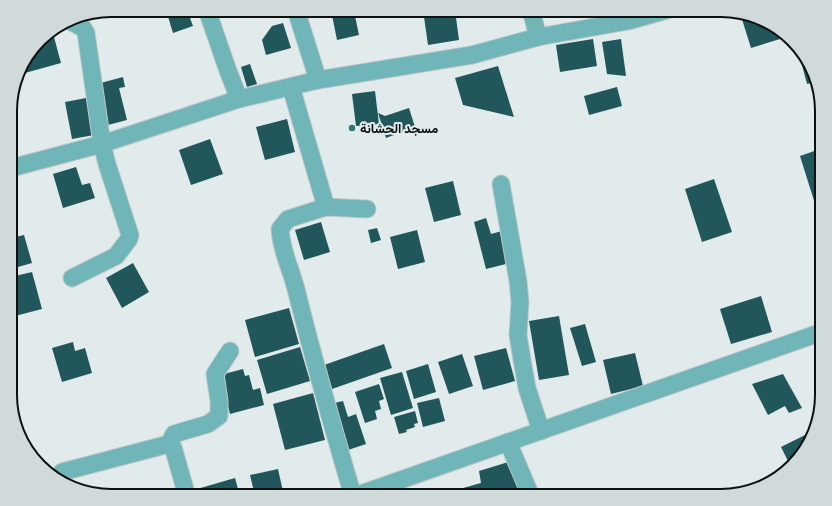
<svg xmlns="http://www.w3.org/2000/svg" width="832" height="506" font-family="'Public Sans',Vazirmatn,sans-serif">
<rect width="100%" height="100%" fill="#e1ebec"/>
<!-- building -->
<g fill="#21575a">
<path d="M166,10H187L193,26L173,33Z"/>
<path d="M331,10H371V13L355,16L359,35L337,40Z"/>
<path d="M423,10H455L459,40L428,45Z"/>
<path d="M741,16L776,27L780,39L751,48Z"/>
<path d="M283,23L291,48L266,55L262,40L272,26Z"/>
<path d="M54,37L61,63L25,73L22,64L40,42Z"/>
<path d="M593,39L597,66L560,72L556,45Z"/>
<path d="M621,39L626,76L607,74L602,42Z"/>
<path d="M798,50L808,61L815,82L807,84Z"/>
<path d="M250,64L257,84L247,87L241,67Z"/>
<path d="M498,66L514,117L463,105L455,78Z"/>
<path d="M123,77L125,87L119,88L127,120L108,125L97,84Z"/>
<path d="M617,87L622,106L589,115L584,96Z"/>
<path d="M375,91L379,124L356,126L352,94Z"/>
<path d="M86,98L94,135L72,139L65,102Z"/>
<path d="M409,108L415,127L386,138L378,113L385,116Z"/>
<path d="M287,119L295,152L265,160L256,127Z"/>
<path d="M210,139L223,174L191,185L179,150Z"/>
<path d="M820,149L822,154L821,223L800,156Z"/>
<path d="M76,167L82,185L90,183L95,198L63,208L53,174Z"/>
<path d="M714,179L732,232L702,242L685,189Z"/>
<path d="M453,181L461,215L434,222L425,188Z"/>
<path d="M486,218L491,234L502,231L510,263L486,269L474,222Z"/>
<path d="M321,222L330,252L304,260L295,230Z"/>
<path d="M377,228L381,240L371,243L368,230Z"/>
<path d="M417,230L425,262L398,269L390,237Z"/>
<path d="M24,235L32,263L11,269V238Z"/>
<path d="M133,263L149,292L122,308L106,278Z"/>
<path d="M32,272L42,309L15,316L11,299V277Z"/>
<path d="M761,296L772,332L731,344L720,309Z"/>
<path d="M289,308L299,344L255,357L245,320Z"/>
<path d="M559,316L569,375L539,380L529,321Z"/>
<path d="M585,324L596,362L582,366L570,328Z"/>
<path d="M73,342L75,351L85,348L92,373L62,382L52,348Z"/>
<path d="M384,344L392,368L332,389L324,365Z"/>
<path d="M300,347L310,381L267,394L257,360Z"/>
<path d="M506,348L515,381L483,390L474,356Z"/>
<path d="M635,353L643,386L611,394L603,360Z"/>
<path d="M462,354L473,386L449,394L438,362Z"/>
<path d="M428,364L436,392L414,399L406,371Z"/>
<path d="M243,369L245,376L249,375L253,390L260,388L264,405L230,414L220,375Z"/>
<path d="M402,372L413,408L391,415L380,378Z"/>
<path d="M783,374L802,408L789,413L785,406L768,415L752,384Z"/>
<path d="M379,384L384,399L379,401L381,409L375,411L377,419L365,423L355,392Z"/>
<path d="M822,385V401L819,403L816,389Z"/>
<path d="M313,393L325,440L285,450L273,404Z"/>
<path d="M439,398L445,421L423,427L417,403Z"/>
<path d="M343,401L348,417L356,414L366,444L345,451L330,404Z"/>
<path d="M415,411L418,423L414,424L415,427L406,430L407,432L399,434L394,417Z"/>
<path d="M811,432L805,451L790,465L781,447Z"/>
<path d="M515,460L525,496H458L456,490L481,483L479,471Z"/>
<path d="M278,469L284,496H255L250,475Z"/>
<path d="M235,478L240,496H199L197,489Z"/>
<path d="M400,489L404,496H386L387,492Z"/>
</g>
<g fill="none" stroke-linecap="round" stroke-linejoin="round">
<defs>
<g id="minor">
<path d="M207,10L227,68L239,99"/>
<path d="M296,10L318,80"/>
<path d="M531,10L538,37"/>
<path d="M68,20L83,28L86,33L102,144L107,164L130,235L129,239L116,256L72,278"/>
<path d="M291,87L326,207"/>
<path d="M11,168L102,144L239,99L318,80L472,55L538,37L628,21L667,10"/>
<path d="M501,184L518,281L520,302L518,335L522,360L527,388L541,431"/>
<path d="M508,442L531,496"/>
<path d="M169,444L174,434L208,424L219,416V401L215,374L230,351"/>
<path d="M62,472L169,444L173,447L187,496"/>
<path d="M353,496C333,428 314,361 297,293C292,271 281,251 280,229L288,219L326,207L367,209"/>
<path d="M355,496L822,332"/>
</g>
</defs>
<!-- minor casing -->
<use href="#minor" stroke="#bfc8c9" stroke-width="19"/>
<!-- minor -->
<use href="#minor" stroke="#70b5b8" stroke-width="17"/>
</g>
<!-- markers -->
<circle fill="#2d777b" stroke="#e1ebec" stroke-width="1.5" cx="352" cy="128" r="4"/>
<g text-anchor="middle" stroke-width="4" stroke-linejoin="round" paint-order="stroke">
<!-- poi labels -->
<g font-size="13" font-weight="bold" fill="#0d1111" stroke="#e1ebec" text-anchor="start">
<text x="360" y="133">مسجد الحشانة</text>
</g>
</g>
<!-- crop -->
<path d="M0 0H832V506H0ZM111 17H721A94 94 0 0 1 815 111V395A94 94 0 0 1 721 489H111A94 94 0 0 1 17 395V111A94 94 0 0 1 111 17Z" fill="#d0dada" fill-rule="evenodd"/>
<path fill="none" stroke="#0d1111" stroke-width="2" d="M111 17H721A94 94 0 0 1 815 111V395A94 94 0 0 1 721 489H111A94 94 0 0 1 17 395V111A94 94 0 0 1 111 17Z"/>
</svg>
